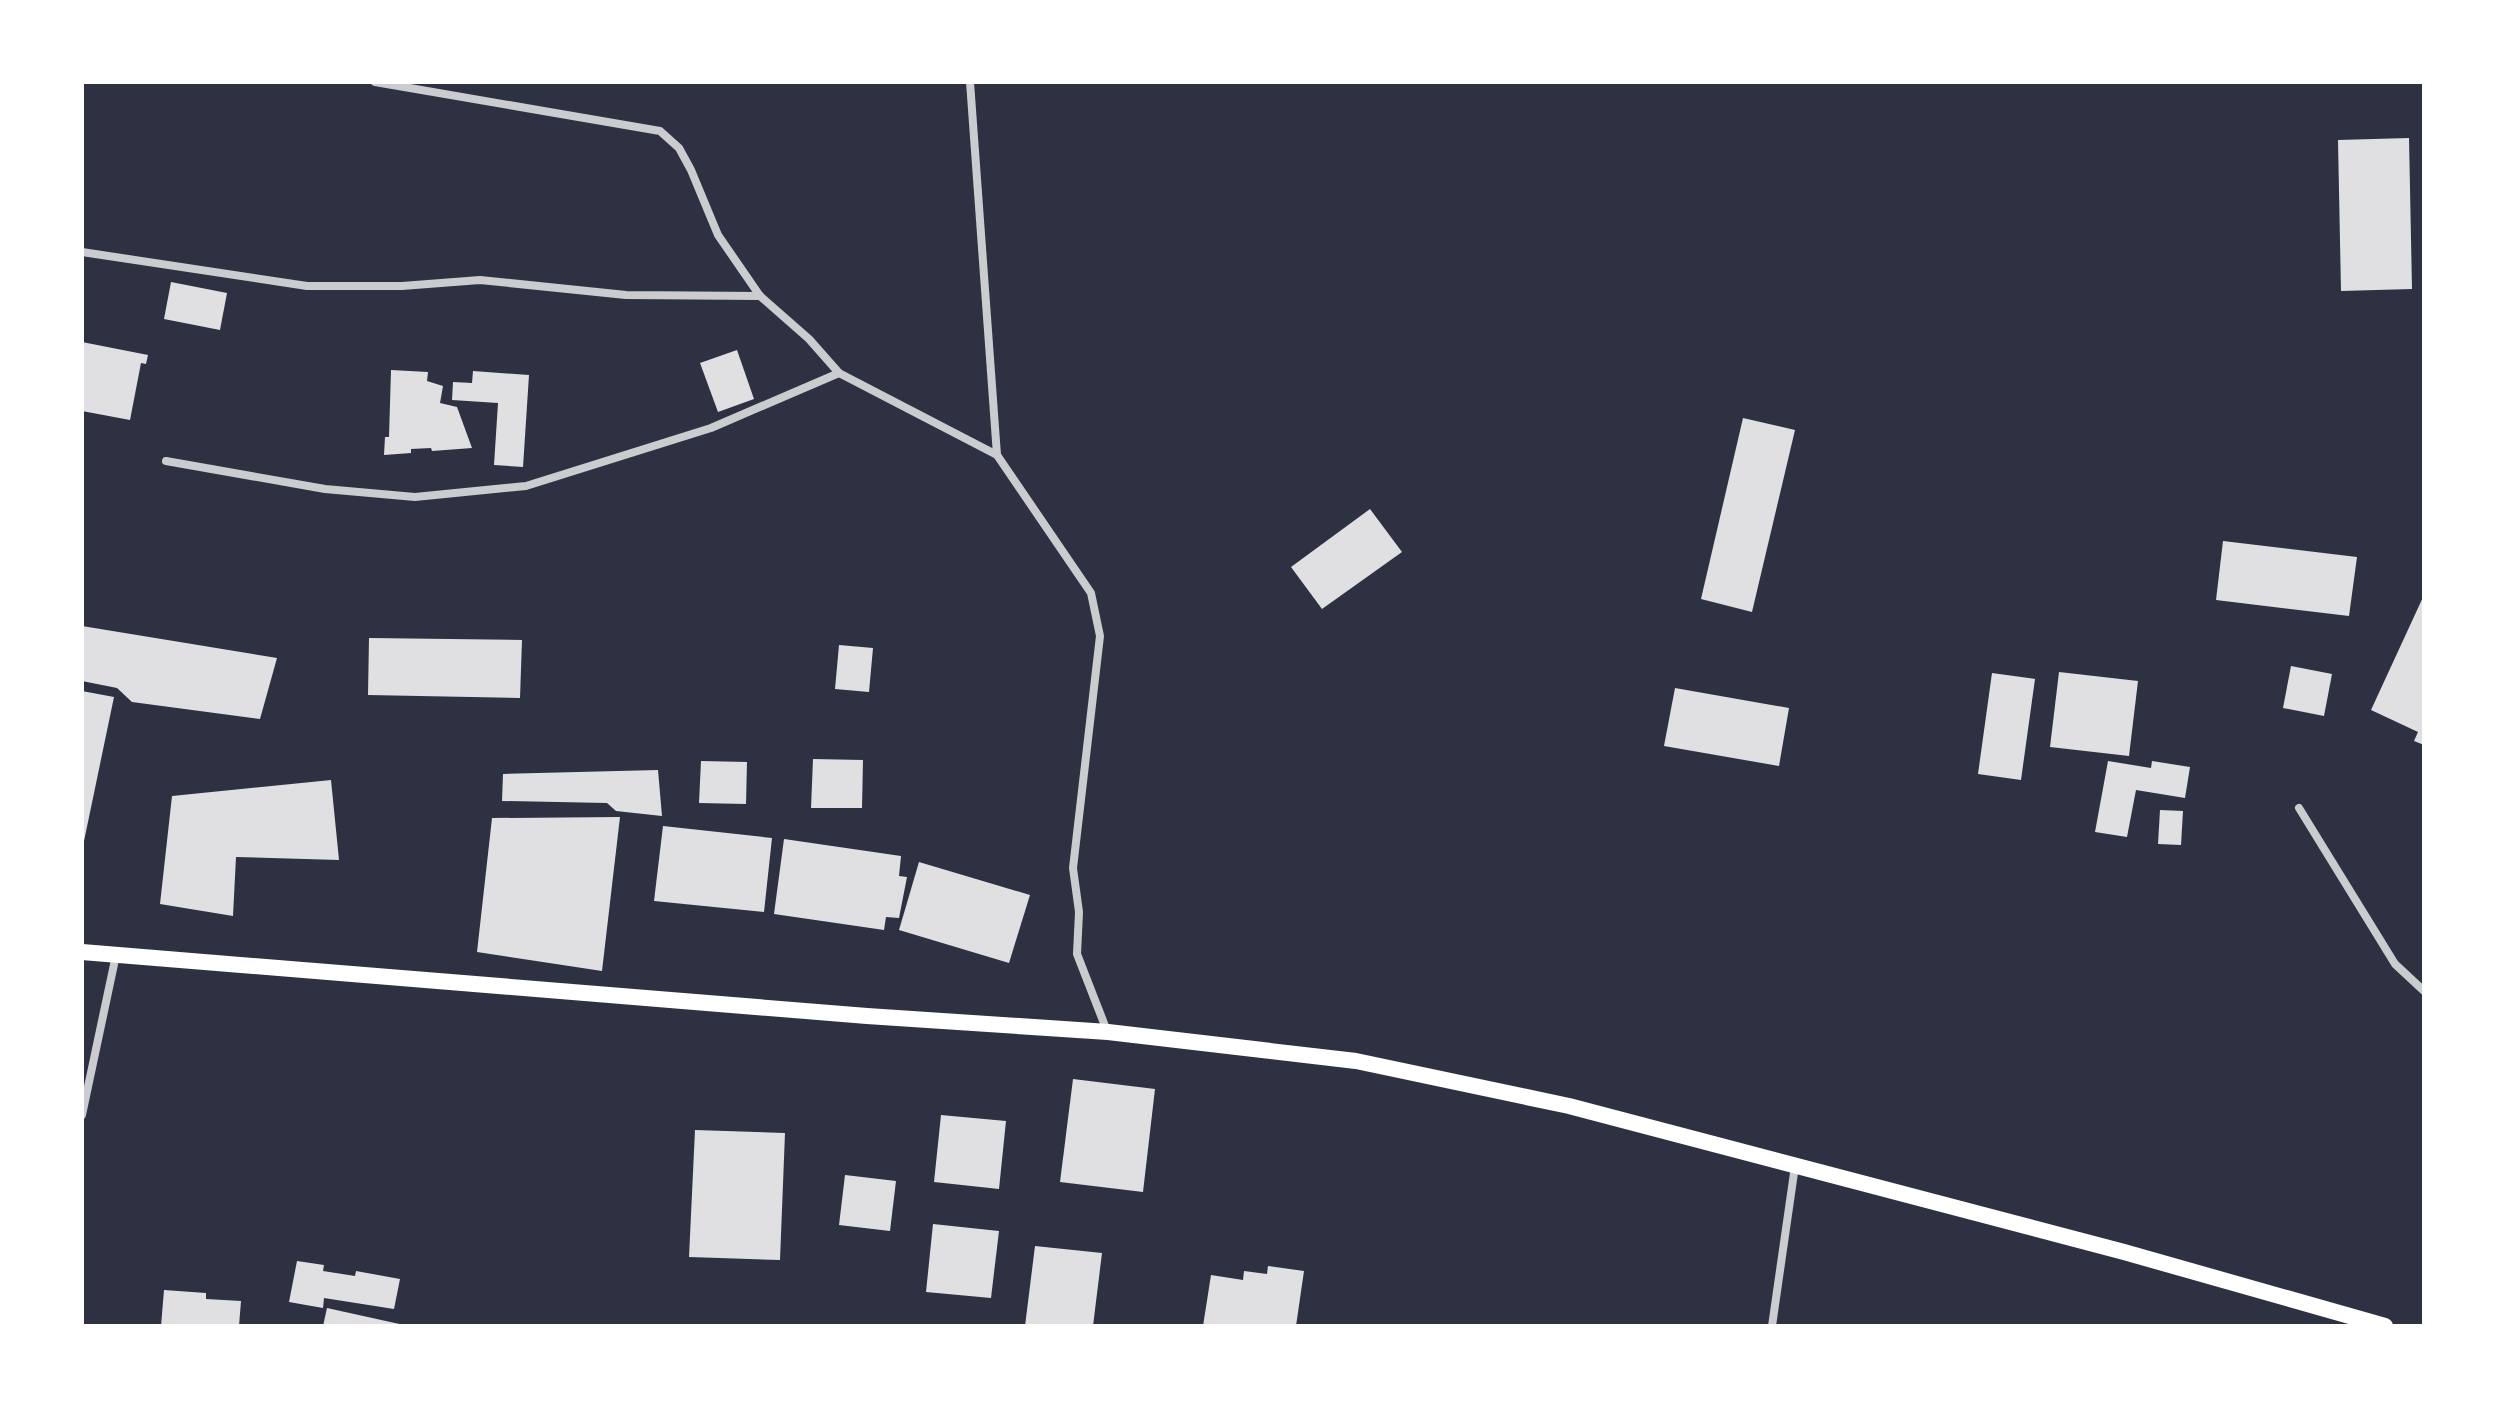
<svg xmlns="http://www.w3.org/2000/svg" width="2506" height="1408" font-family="Mulish,sans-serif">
<rect width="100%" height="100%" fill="#2d3142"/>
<!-- building -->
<g fill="#e0e0e3">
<path d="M2409,138L2412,289L2341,291L2338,140Z"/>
<path d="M171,282L227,293L220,330L164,319Z"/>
<path d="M82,342L148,355L146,364L141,363L130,420L82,411Z"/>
<path d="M737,350L754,399L718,412L700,363Z"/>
<path d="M391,370L428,372L427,381L443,386L440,403L457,407L472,448L432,451L431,448L411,449V453L384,455L385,437H389Z"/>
<path d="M473,371L529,375L523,467L494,465L498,403L452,400L453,382L472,383Z"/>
<path d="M1743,418L1795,430L1752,612L1701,599Z"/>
<path d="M1370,509L1402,552L1322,609L1291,567Z"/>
<path d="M2223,541L2357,557L2349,616L2216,600Z"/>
<path d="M2424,595V745L2414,741L2418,732L2371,710Z"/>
<path d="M82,626L277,658L260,719L132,702L117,688L82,681Z"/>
<path d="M369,638L522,640L520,698L368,695Z"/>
<path d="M839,645L873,648L869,692L835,689Z"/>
<path d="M2291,666L2332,674L2324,716L2283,708Z"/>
<path d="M2059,672L2138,681L2129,756L2050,747Z"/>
<path d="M1992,673L2035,679L2021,780L1978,774Z"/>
<path d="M1675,688L1789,708L1779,766L1664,746Z"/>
<path d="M82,691L114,697L83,846L82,845Z"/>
<path d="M813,759L863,760L862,808H811Z"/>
<path d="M701,761L747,762L746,804L699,803Z"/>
<path d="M2108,761L2151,768L2152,761L2190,767L2185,798L2136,790L2127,837L2095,832Z"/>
<path d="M658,770L662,816L616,811L607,803L502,801L503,774Z"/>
<path d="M331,780L339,860L236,857L233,916L160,904L172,796Z"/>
<path d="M2160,810L2183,811L2181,845L2158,844Z"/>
<path d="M620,817L602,971L477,952L492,818Z"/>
<path d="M663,826L772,838L764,912L654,901Z"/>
<path d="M784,839L901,856L899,876L907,877L899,918L886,917L884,930L774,914Z"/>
<path d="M919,862L1030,895L1009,963L899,930Z"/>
<path d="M1073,1079L1155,1089L1143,1192L1060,1182Z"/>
<path d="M941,1115L1006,1121L999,1189L934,1182Z"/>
<path d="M695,1130L785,1133L780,1260L689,1257Z"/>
<path d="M845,1175L896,1181L890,1231L839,1225Z"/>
<path d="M933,1224L999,1231L991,1298L926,1292Z"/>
<path d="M1035,1246L1102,1253L1093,1326H1025Z"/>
<path d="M297,1261L324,1265L323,1271L355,1276L356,1271L400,1279L394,1309L324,1298L323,1308L289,1302Z"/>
<path d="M1268,1266L1304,1271L1296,1326H1203L1211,1275L1243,1280L1244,1271L1267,1274Z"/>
<path d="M164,1290L206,1293V1299L241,1301L239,1326H161Z"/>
<path d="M327,1308L404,1325V1326H323Z"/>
</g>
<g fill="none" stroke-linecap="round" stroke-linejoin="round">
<!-- minor -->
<g stroke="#caccd0" stroke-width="8">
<path d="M375,82L660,131L679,148L691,170L718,235L760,296L809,339L839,373L997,455"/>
<path d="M970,82L997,455L1091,593L1100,636L1073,868L1079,912L1077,954L1107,1031"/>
<path d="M82,252L307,286H402L480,280L626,295L760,296"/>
<path d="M166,461L325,489L415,497L526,486L711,428L839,373"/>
<path d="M2299,808L2395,964L2424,991"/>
<path d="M82,1115L116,955"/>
<path d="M1772,1326L1795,1166"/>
</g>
<!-- secondary -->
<path stroke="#fff" stroke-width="16" d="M82,952L867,1016L1108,1032L1356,1061L1569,1106L2124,1252L2385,1326"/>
</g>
<!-- border -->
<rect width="2506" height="1408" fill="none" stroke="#ffffff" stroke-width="168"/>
</svg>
